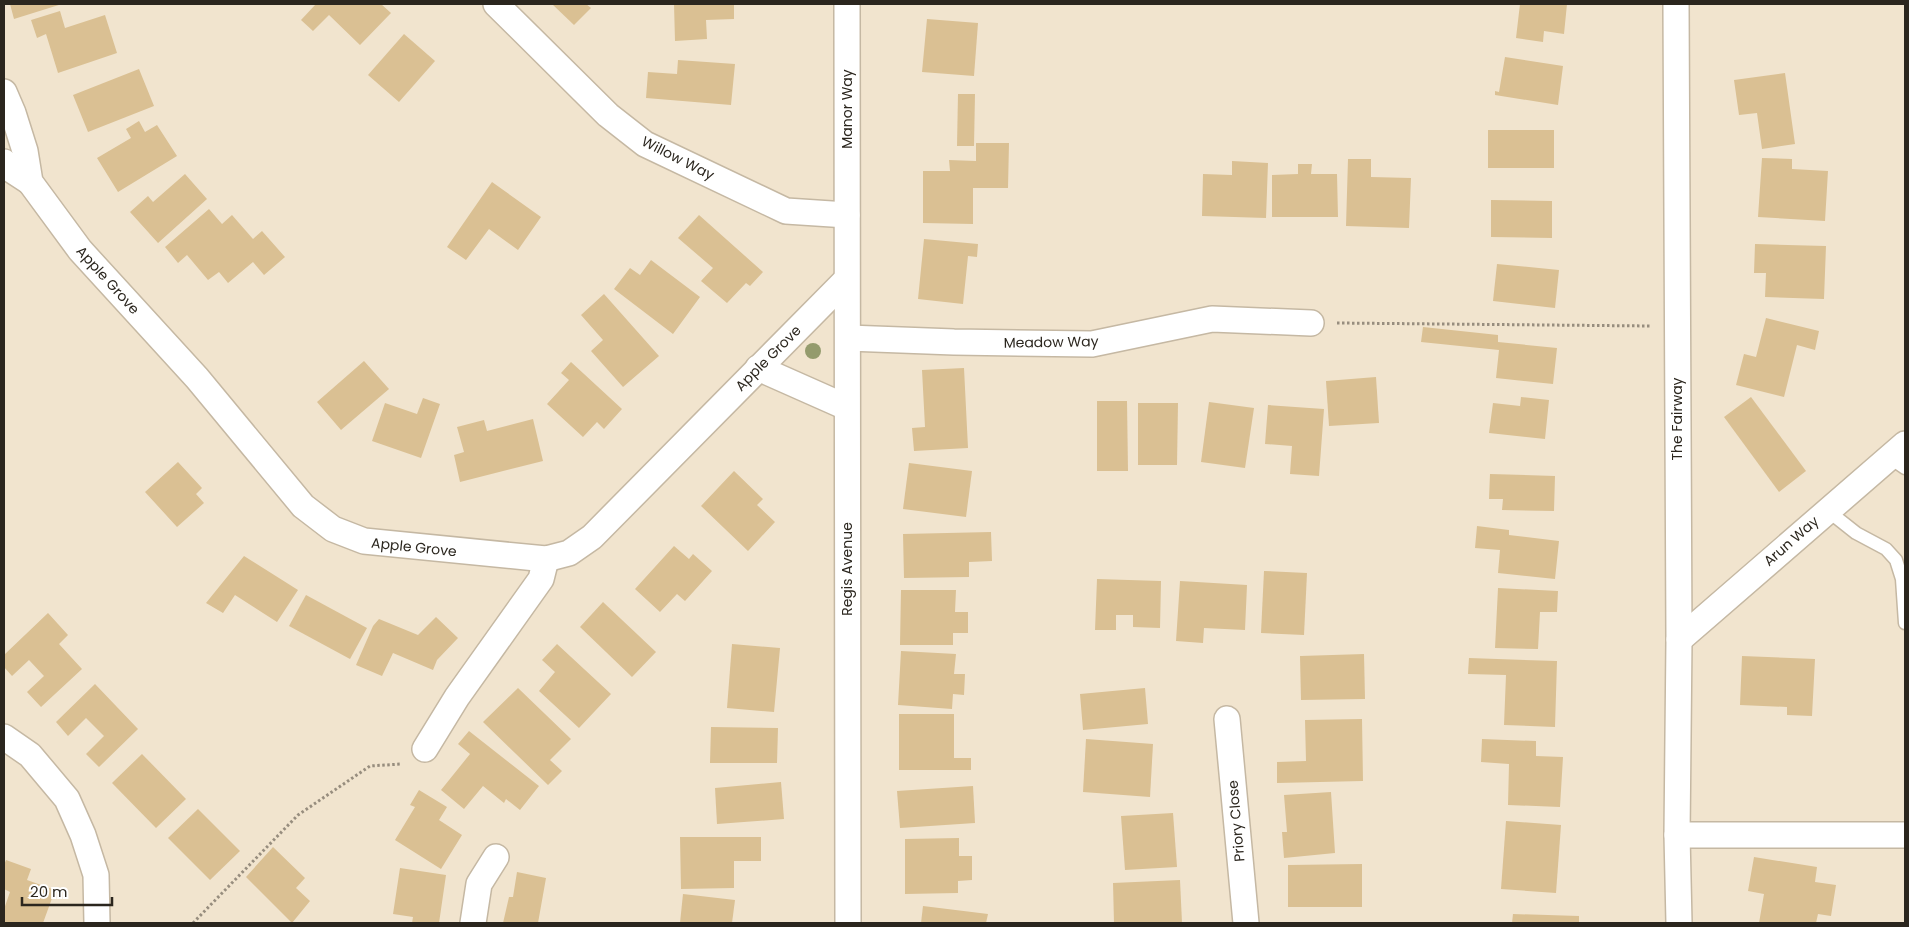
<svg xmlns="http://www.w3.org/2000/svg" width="1909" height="927" font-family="Poppins,sans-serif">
<rect width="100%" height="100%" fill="#f1e4ce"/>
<!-- building -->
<g fill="#dac093">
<path d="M10,4H62L14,19Z"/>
<path d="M316,4H381L391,13L360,45L329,15L313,31L301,20Z"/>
<path d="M552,4H586L591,8L574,25Z"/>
<path d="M674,4H734V19L706,20L707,39L675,41Z"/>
<path d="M1520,4H1567L1564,34L1544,31L1543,42L1516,38Z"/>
<path d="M60,11L65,28L105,15L117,53L58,73L46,34L37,38L31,20Z"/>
<path d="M927,19L978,23L974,76L922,72Z"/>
<path d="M404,34L435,61L399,102L368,75Z"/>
<path d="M1505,57L1563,66L1558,105L1495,95V91L1499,92Z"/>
<path d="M678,60L735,64L731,105L646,98L648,72L677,74Z"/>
<path d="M139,69L154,106L88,132L73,95Z"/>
<path d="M1785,73L1795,144L1762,149L1757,113L1739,115L1734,80Z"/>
<path d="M958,94H975L974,146H957Z"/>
<path d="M139,121L145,132L157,125L177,156L118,192L97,158L131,138L126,129Z"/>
<rect x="1488" y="130" width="66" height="38"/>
<path d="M976,143H1009L1008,188H973V224L923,223V171H950L949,160L976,161Z"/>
<path d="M1762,158L1792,159V169L1828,171L1825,221L1758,217Z"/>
<path d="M1348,159H1371V177L1411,178L1409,228L1346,226Z"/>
<path d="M1232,161L1268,163L1266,218L1202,216L1203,174L1232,175Z"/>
<path d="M1298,164H1312L1311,174H1337L1338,217H1272V175L1298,174Z"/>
<path d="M185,174L207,199L158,243L130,212L148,196L153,202Z"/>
<path d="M492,182L541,217L518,250L489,229L466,260L447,247Z"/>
<path d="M1491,200L1552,201V238L1491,237Z"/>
<path d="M209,209L222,224L232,215L253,239L262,231L285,257L264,275L253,262L228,283L219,272L208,280L187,255L178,263L165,247Z"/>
<path d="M699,215L763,272L750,286L746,283L727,303L701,281L713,268L678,238Z"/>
<path d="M924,239L978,244L977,257L968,256L963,304L918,299Z"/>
<path d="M1755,244L1826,246L1824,299L1765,297L1766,273H1754Z"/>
<path d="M651,260L700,297L673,334L614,289L630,268L640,275Z"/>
<path d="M1497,264L1559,270L1555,308L1493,301Z"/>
<path d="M604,294L659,356L623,387L591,351L603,340L581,315Z"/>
<path d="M1766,318L1819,331L1815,350L1797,345L1784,397L1736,385L1744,354L1756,357Z"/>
<path d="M1423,327L1498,335V342L1557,348L1553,384L1496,378L1499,350L1421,342Z"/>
<path d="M364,361L389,389L341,430L317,402Z"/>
<path d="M571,362L622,409L604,429L597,422L583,437L547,404L569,380L561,373Z"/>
<path d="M964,368L968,448L914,451L912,428L925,427L922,370Z"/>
<path d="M1376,377L1379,423L1329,426L1326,381Z"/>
<path d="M1521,397L1549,400L1545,439L1489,433L1493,403L1520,406Z"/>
<path d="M1751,397L1806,471L1779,492L1724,417Z"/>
<path d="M423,398L440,404L421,458L372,441L385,403L417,414Z"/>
<path d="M1097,401H1127L1128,471H1097Z"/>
<path d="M1209,402L1254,408L1245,468L1201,462Z"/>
<path d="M1138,403H1178L1177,465H1138Z"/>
<path d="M1268,405L1324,409L1319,476L1290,474L1292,446L1265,444Z"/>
<path d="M533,419L543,461L460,482L454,455L464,452L457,427L484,420L487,431Z"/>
<path d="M178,462L202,488L196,494L204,503L177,527L145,492Z"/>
<path d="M909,463L972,471L966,517L903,509Z"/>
<path d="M734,471L763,499L757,505L775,522L748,551L701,506Z"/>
<path d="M1490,474L1555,476L1554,511L1502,510L1503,499H1489Z"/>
<path d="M1477,526L1509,530V535L1559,541L1555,579L1498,573L1500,550L1475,548Z"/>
<path d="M991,532L992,561L969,562V577L904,578L903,534Z"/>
<path d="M674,546L689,559L693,554L712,571L685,601L677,594L660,612L635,589Z"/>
<path d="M244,556L298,590L277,622L235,595L223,613L206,603Z"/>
<path d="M1264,571L1307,573L1304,635L1261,633Z"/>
<path d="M1097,579L1161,581L1160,628L1133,627V615H1116V630H1095Z"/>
<path d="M1180,581L1247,585L1245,630L1204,628L1203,643L1176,641Z"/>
<path d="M1498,588L1558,591L1557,612H1540L1538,649L1495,648Z"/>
<path d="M901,590H956L955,612H968V633H953V645H900Z"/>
<path d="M306,595L367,628L350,659L289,626Z"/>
<path d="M603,602L656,652L632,677L580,627Z"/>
<path d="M48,613L68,635L59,644L82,669L41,707L27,692L44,676L29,660L12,676L4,667V655Z"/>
<path d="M436,617L458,638L437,660L433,670L393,653L382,676L356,665L373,626L379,619L418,635Z"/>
<path d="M557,644L611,694L579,728L539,691L555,672L542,660Z"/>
<path d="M732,644L780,648L774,712L727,708Z"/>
<path d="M901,651L956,654L954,674H965L964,695L953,694L952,709L898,705Z"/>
<path d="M1364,654L1365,699L1301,700L1300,656Z"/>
<path d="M1742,656L1815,659L1812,716L1787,715V707L1740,705Z"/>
<path d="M1469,658L1557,661L1555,727L1504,725L1506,675L1468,674Z"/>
<path d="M95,684L138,729L99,767L86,754L104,736L86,718L68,736L56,722Z"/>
<path d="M518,688L571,739L550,760L562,771L548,785L483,722Z"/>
<path d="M1145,688L1148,724L1083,730L1080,694Z"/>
<path d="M899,714H954V758H971V770H899Z"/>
<path d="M1362,719L1363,781L1277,783V762L1306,761L1305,720Z"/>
<path d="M711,727L778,728L777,763H710Z"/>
<path d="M469,731L539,786L520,810L506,799L504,803L483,786L464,809L441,790L470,754L458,744Z"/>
<path d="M1086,739L1153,744L1150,797L1083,792Z"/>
<path d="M1482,739L1536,741V756L1563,757L1560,807L1508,805L1509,764L1481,762Z"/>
<path d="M142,754L186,799L156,828L112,783Z"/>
<path d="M781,782L784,819L717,824L715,788Z"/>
<path d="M973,786L975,823L900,828L897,791Z"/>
<path d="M419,790L447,807L439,820L462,835L441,869L395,840L415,807L410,805Z"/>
<path d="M1331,792L1335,853L1284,858L1282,832H1287L1284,795Z"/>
<path d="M198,809L240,851L210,880L168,838Z"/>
<path d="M1173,813L1177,867L1125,870L1121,816Z"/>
<path d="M1506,821L1561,825L1556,893L1501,889Z"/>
<path d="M680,837H761V861H734V888L681,889Z"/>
<path d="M959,838V856H972V880L958,881V893L905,894V839Z"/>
<path d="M273,847L305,878L296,888L310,901L292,923L246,877Z"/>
<path d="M1754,857L1817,867L1815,882L1836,885L1831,916L1818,914L1816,923H1759L1764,894L1748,891Z"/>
<path d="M6,860L31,869L27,880L55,890L43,923H4V909L10,892L4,889V865Z"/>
<path d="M1362,864V907H1288V865Z"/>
<path d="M400,868L446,875L439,923H412L413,917L393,914Z"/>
<path d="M517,872L546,878L538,923H503L509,897H513Z"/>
<path d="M1180,880L1182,923H1114L1113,883Z"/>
<path d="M683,894L735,900L732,923H680Z"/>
<path d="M923,906L988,914L986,923H921Z"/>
<path d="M1513,914L1579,916V923H1512Z"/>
</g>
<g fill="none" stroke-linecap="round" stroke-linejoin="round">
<defs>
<g id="lane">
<path d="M1889,457L1905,468"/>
<path d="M1827,510L1856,533L1886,549L1896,560L1902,579L1905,623"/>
</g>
<g id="street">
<path d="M496,4L608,115L645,144L786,211L847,215"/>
<path d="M847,4L848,923"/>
<path d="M1676,4L1679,640L1677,835L1679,923"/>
<path d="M4,92L13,113L25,151L30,182L80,250L197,378L303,506L333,529L364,541L546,559L569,553L592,537L846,280"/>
<path d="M4,162L7,167L30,182"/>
<path d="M848,338L954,342L1092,344L1212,319L1311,323"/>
<path d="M758,368L846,407"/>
<path d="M1679,640L1905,444"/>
<path d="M1227,719L1246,923"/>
<path d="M4,737L30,755L67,799L83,835L96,875L97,923"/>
<path d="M425,749L457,697L541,579L546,559"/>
<path d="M1677,835H1905"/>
<path d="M473,923L479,884L496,857"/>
</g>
</defs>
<!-- lane casing -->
<use href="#lane" stroke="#c5b8a3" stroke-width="15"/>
<!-- street casing -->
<use href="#street" stroke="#c5b8a3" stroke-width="28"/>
<!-- path -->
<g stroke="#978d7e" stroke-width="3" stroke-dasharray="2.5 2.5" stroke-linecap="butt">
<path d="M1337,323L1651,326"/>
<path d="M193,923L298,815L370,766L401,764"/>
</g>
<!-- lane -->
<use href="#lane" stroke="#fff" stroke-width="12"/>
<!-- street -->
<use href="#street" stroke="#fff" stroke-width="25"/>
</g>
<!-- trees -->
<circle fill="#949b6d" cx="813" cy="351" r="8"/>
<g text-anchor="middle" stroke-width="4" stroke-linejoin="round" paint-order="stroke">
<!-- street labels -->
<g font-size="14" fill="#2b261e" stroke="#fff">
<text transform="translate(847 109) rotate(-90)" y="5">Manor Way</text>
<text transform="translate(678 158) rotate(27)" y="5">Willow Way</text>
<text transform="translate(108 280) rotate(48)" y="5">Apple Grove</text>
<text transform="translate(1051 342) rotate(-1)" y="5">Meadow Way</text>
<text transform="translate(768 358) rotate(-45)" y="5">Apple Grove</text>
<text transform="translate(1677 419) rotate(-90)" y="5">The Fairway</text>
<text transform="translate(1791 541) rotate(-41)" y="5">Arun Way</text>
<text transform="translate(414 547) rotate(6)" y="5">Apple Grove</text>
<text transform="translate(847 569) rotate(-90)" y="5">Regis Avenue</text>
<text transform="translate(1236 821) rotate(-95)" y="5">Priory Close</text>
</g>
</g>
<!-- border -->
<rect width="1909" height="927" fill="none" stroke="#2b261e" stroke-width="10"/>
<!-- scale -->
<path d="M22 897v8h90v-8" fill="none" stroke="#2b261e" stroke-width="2.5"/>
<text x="30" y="897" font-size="15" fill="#2b261e" stroke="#ffffff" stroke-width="4" paint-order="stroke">20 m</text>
</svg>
